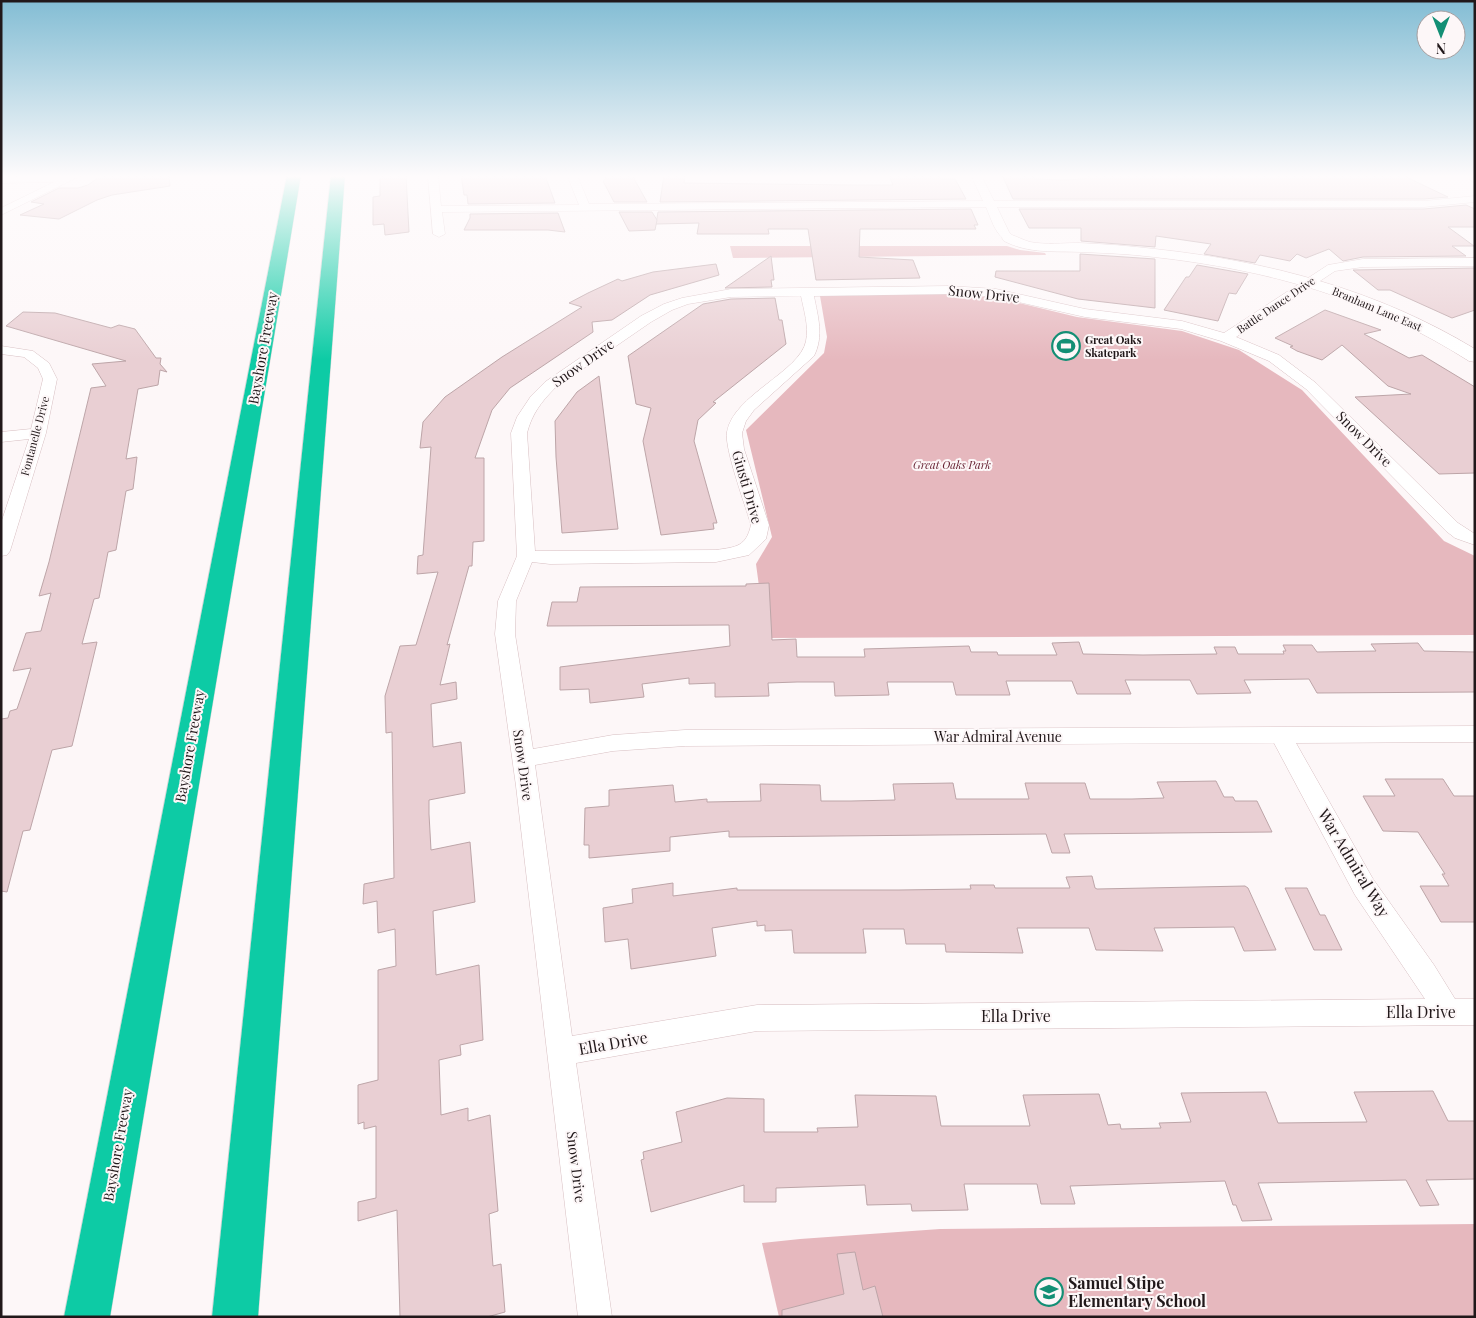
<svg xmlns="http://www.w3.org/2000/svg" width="1476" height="1318" font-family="'Playfair Display',serif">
<rect width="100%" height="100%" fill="#fdf7f8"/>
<!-- green -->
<g fill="#e6b8be">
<path d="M730,246H1007L1020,250L1045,253L1046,255L733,258Z"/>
<path d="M951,294L999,298L1077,317L1182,331L1239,350L1302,390L1444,541L1475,556V635L766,638L756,564L772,537L746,430L824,353L827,337L820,296Z"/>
<path d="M1475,1224V1317H779L762,1243L800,1239L940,1229Z"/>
</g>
<!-- building -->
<g fill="#e9cfd3" stroke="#bda5a8">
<path d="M102,175H169L170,186L112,195L97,200L59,219L20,215L44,204L31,202L59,188H78L88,185Z"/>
<path d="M380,175H406L409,232L385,235L384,224L373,225V197L380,196Z"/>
<path d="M461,175H545L555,203L468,204L467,195H464Z"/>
<path d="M605,175H632L647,202H614L603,181L606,178Z"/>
<path d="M664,175H685L684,183L853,185H893L889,175H939L941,179H955L966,199L660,202Z"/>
<path d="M1002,175H1032L1034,179L1063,180L1085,179L1089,175H1402L1448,197L1424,199H1013Z"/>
<path d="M1466,205L1475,209V227H1448L1474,246H1452L1466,256L1363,257L1343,261L1329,249L1306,258L1297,254L1290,261L1260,255L1255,263L1204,254L1211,244L1156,236L1155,247L1081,241V228H1029L1019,209H1424Z"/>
<path d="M971,209L978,225H974L976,229H860L859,257L913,260L920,278L816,280L808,229H768L769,234H697L699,223L656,224L658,212Z"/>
<path d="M619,212H652L657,220L655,230L629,231Z"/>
<path d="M558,213L565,232L548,230H464L470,218V214Z"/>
<path d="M1080,254L1155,259V308L1078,299L995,277L996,271H1080Z"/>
<path d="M771,256L774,280H771L772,287L725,288Z"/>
<path d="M716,264L719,275L650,295L612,320L592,322L593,332L510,388L492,410L475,458H484V541L473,542L472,566H469L447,645L450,644L440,685L456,682L457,699L431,704L433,747L461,742L465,793L429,800V814L431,850L470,842L475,902L433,911L436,975L479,965L483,1040L460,1045L461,1055L439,1060L441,1115L468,1108V1121L490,1115L498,1211L489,1214L493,1266L501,1264L505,1312L487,1317H400L397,1210L358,1221V1202L376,1198V1126L364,1129V1122L358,1124V1085L378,1080V970L396,966L395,929L378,933L377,901L363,904L364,884L394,878L392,732L386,733L385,696L400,646L416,645L438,572L417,574L418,556L423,555L431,447L420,448L423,422L445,397L502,357L582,307L569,303L588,293L618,279L622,281L653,272Z"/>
<path d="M1197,265L1248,274L1236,294L1229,293L1218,321L1164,310L1186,277H1189Z"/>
<path d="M1475,268V310L1452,318L1390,290H1378L1353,270Z"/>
<path d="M775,298L779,320H782L786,344L713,402L716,403L698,420L694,441L717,523H713L714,529L661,535L643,441L651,408L636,404L628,356L703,304L731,299Z"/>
<path d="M1325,310L1381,330L1364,334L1409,358L1422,355L1475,387V473L1439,474L1355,397L1411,394L1388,386L1342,345L1322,360L1297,351L1290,347L1293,346L1275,338Z"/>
<path d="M23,312L55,313L111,328L119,325L135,329L156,358H161L160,364L167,372L160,370L158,385L138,389L126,459L137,457L133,489L126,491L116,550L108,552L99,598L94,599L82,644L97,642L72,746L52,750L30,830L23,831L7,892L1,891V719L8,718L10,711L17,709L31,668L13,671L26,633L41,631L51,593L39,596L49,562L91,388L106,386L92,364L126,361L6,326Z"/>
<path d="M599,376L618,529L562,533L556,457L555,421L577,392Z"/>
<path d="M769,583L772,640L796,639L797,657H865L864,649L969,646L971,652H997L998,655H1057L1052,643L1079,642L1083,654L1143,655L1217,654L1214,647H1235L1238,654H1284L1283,651H1286L1283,645H1312L1317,652L1376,651L1371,644L1418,643L1424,651L1475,652V692L1317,693L1309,679L1244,680L1251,693L1197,694L1190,680H1125L1131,694H1077L1072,681H1006L1010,695H956L953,682H887L889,695L835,696L834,682H797L768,683L769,696L715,697V683L689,684V678L642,684L644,697L590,703L589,689L560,690V667L730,646L729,625L547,626L552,602H577L580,587L746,586V584Z"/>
<path d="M1385,779H1443L1454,796H1475V922H1441L1420,886H1449L1442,874H1445L1418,832L1383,831L1363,796H1395Z"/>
<path d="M1216,781L1224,797H1233L1235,801H1257L1272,832L1064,834L1070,853H1052L1046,834L729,837V831L670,837V851L589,858V845H584L585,808L609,806V790L673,785L675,802L707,799V802L761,801L760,784L820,785L821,801H851L895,800L893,784L953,783L956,799H1029L1025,783H1085L1090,799H1132L1164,798L1157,782Z"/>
<path d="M1092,876L1095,888L1097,889L1245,886L1248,888L1276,950L1244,951L1234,927L1154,928L1163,951L1096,950L1089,928H1017L1023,953L946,952L945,944H906L904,929H863L866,953H794L792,930L765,931V925L757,926V921L712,928L716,956L631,969L628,939L605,942L603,908L633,903L632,889L673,883V896L737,888V890H899L971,889L970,885H994L995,888H1070L1066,877Z"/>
<path d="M1285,888H1307L1320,915H1325L1342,950H1314Z"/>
<path d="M1433,1091L1448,1121H1475V1179L1426,1180L1439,1205L1420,1206L1406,1180L1258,1183L1272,1220L1242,1221L1236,1205H1233L1225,1181L1070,1186L1075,1204H1041L1037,1184H964L968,1210L912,1211L911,1204L867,1205L865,1185L776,1188V1202H744V1185L651,1212L641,1160L644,1159L643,1152L682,1142L676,1112L727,1098L764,1099V1132H818L817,1128L858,1127L855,1095L936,1096L941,1126H1030L1023,1095L1099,1094L1108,1125L1120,1124L1121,1129L1161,1128L1159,1123L1191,1122L1181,1093L1266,1092L1278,1123L1367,1122L1354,1092Z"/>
<path d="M855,1252L863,1290L875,1286L883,1317H782V1310L844,1294L837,1254Z"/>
</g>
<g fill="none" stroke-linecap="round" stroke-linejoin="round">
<defs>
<g id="minor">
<path d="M69,175H82L1,215V208L54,182L1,183V177Z"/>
<path d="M428,175H438L441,206L579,205L567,175H577L589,204L983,201L971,175H981L994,201H1424L1475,196V202L1424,207H997L1009,232L1015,238L1009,241C996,238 991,218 986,207L442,212L445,234L439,237L433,234Z"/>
<path d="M1463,175H1475V183Z"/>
<path d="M1475,258V266L1363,267L1335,271L1236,337L1279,355L1316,383L1458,523L1475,534V545L1455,538L1446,531L1306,389L1269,361L1221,341L1181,329L1085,317L996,297L949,294L814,296C818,317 824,336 814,356L754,410L746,421L742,433L744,449L769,525L766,539L749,555L716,562L550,564L532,562L516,601L515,634L533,749L613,735L685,730L1475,726V742L1296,743L1373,879L1434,965L1455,999H1475V1025L757,1031L576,1063L612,1317H578L516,786L495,634L498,601L517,556L511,433L517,417L531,396L545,382L641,316L664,304L682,298L731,289L949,286L996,289L1085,309L1182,321L1224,333L1328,265L1363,259ZM801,296C804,311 809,326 806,341C800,372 733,395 727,432C724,448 746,507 751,525C746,547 736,547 716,550L535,551L527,433C532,414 541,402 555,388L651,322L672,310L688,304L731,297ZM1274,743L1355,895L1425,999L757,1005L572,1036L535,765L613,751L685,746Z"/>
<path d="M1,346L33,351L49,363L57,379L46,433L10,551L7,555L1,556V523L29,439L1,442V432L31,429L43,379L38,368L24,357L1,354Z"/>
</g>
<path id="tertiary" d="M1009,234C1016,236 1023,240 1030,242C1046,245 1063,243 1079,243C1105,244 1130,246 1155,249C1268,261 1378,290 1475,349V362L1469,361C1370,298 1270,270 1154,257C1130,254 1106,253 1082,252C1055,251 1029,254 1004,241L1002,238L1004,235Z"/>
<g id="motorway">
<path d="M287,175H301L110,1317H64Z"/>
<path d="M331,175H345L258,1317H212Z"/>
</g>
</defs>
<!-- minor casing -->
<use href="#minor" stroke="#d8bfc2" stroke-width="1"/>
<!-- tertiary casing -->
<use href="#tertiary" stroke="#d8bfc2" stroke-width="1"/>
<!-- motorway casing -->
<use href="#motorway" stroke="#d7d5d6" stroke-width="1"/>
<!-- minor -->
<use href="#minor" fill="#fff" fill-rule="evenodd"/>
<!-- tertiary -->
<use href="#tertiary" fill="#fff" fill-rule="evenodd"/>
<!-- motorway -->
<use href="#motorway" fill="#0dcba5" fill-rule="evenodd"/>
</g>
<!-- sky -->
<linearGradient id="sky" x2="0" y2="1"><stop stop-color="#83bdd4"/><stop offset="0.49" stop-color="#fefbfc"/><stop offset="1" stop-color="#fefbfc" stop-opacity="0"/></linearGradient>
<rect width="1476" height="360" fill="url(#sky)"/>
<!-- icons -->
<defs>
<symbol id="stadium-ring" viewBox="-11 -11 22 22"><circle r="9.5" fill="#fdf7f8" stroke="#138f75" stroke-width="1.5"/><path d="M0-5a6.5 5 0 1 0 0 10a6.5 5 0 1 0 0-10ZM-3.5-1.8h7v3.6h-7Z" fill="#138f75"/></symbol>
<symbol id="school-ring" viewBox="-11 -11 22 22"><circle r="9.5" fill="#fdf7f8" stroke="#138f75" stroke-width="1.5"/><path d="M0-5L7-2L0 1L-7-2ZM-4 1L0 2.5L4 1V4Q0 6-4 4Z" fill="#138f75"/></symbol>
</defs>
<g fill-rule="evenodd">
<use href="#stadium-ring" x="1050" y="330" width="32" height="32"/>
<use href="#school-ring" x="1033" y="1276" width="32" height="32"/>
</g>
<g text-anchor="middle" stroke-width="4" stroke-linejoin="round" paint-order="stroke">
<!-- far-street labels -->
<g font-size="11" fill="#21181a" stroke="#fdf7f8">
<text transform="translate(1276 305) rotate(-34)" y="4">Battle Dance Drive</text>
<text transform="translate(1377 309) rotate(23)" y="4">Branham Lane East</text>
<text transform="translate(35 436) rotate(-75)" y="4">Fontanelle Drive</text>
</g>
<!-- far-poi labels -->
<g font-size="11" font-weight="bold" fill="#21181a" stroke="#fdf7f8" text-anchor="start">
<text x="1085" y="344">Great Oaks<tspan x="1085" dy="13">Skatepark</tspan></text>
</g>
<!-- far-park labels -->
<g font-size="11" font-style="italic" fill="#672132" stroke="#fdf7f8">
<text x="952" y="469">Great Oaks Park</text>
</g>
<!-- street labels -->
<g font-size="14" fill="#21181a" stroke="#fdf7f8">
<text transform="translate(984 294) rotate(6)" y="5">Snow Drive</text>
<text transform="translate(263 348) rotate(-80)" y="5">Bayshore Freeway</text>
<text transform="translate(583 363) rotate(-35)" y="5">Snow Drive</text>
<text transform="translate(1364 439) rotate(45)" y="5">Snow Drive</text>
<text transform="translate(747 487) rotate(74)" y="5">Giusti Drive</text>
<text x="998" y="742">War Admiral Avenue</text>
<text transform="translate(190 746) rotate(-80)" y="5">Bayshore Freeway</text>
<text transform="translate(523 765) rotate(82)" y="5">Snow Drive</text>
<text transform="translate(118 1145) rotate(-80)" y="5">Bayshore Freeway</text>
<text transform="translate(576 1167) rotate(83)" y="5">Snow Drive</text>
</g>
<!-- near-street labels -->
<g font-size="16" fill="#21181a" stroke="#fdf7f8">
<text transform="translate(1354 863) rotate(59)" y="6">War Admiral Way</text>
<text x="1421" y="1018">Ella Drive</text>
<text x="1016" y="1022">Ella Drive</text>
<text transform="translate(613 1043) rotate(-10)" y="6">Ella Drive</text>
</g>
<!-- near-poi labels -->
<g font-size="16" font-weight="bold" fill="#21181a" stroke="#fdf7f8" text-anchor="start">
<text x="1068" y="1289">Samuel Stipe<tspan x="1068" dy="18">Elementary School</tspan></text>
</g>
</g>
<!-- border -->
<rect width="1476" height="1318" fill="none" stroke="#21181a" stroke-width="5"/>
<!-- north arrow -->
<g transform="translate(1441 35) rotate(180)"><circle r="24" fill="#fdf7f8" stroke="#a59e9f"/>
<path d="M0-4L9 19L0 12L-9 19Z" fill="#138f75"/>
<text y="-8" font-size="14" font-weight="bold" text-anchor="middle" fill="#21181a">N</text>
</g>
</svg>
